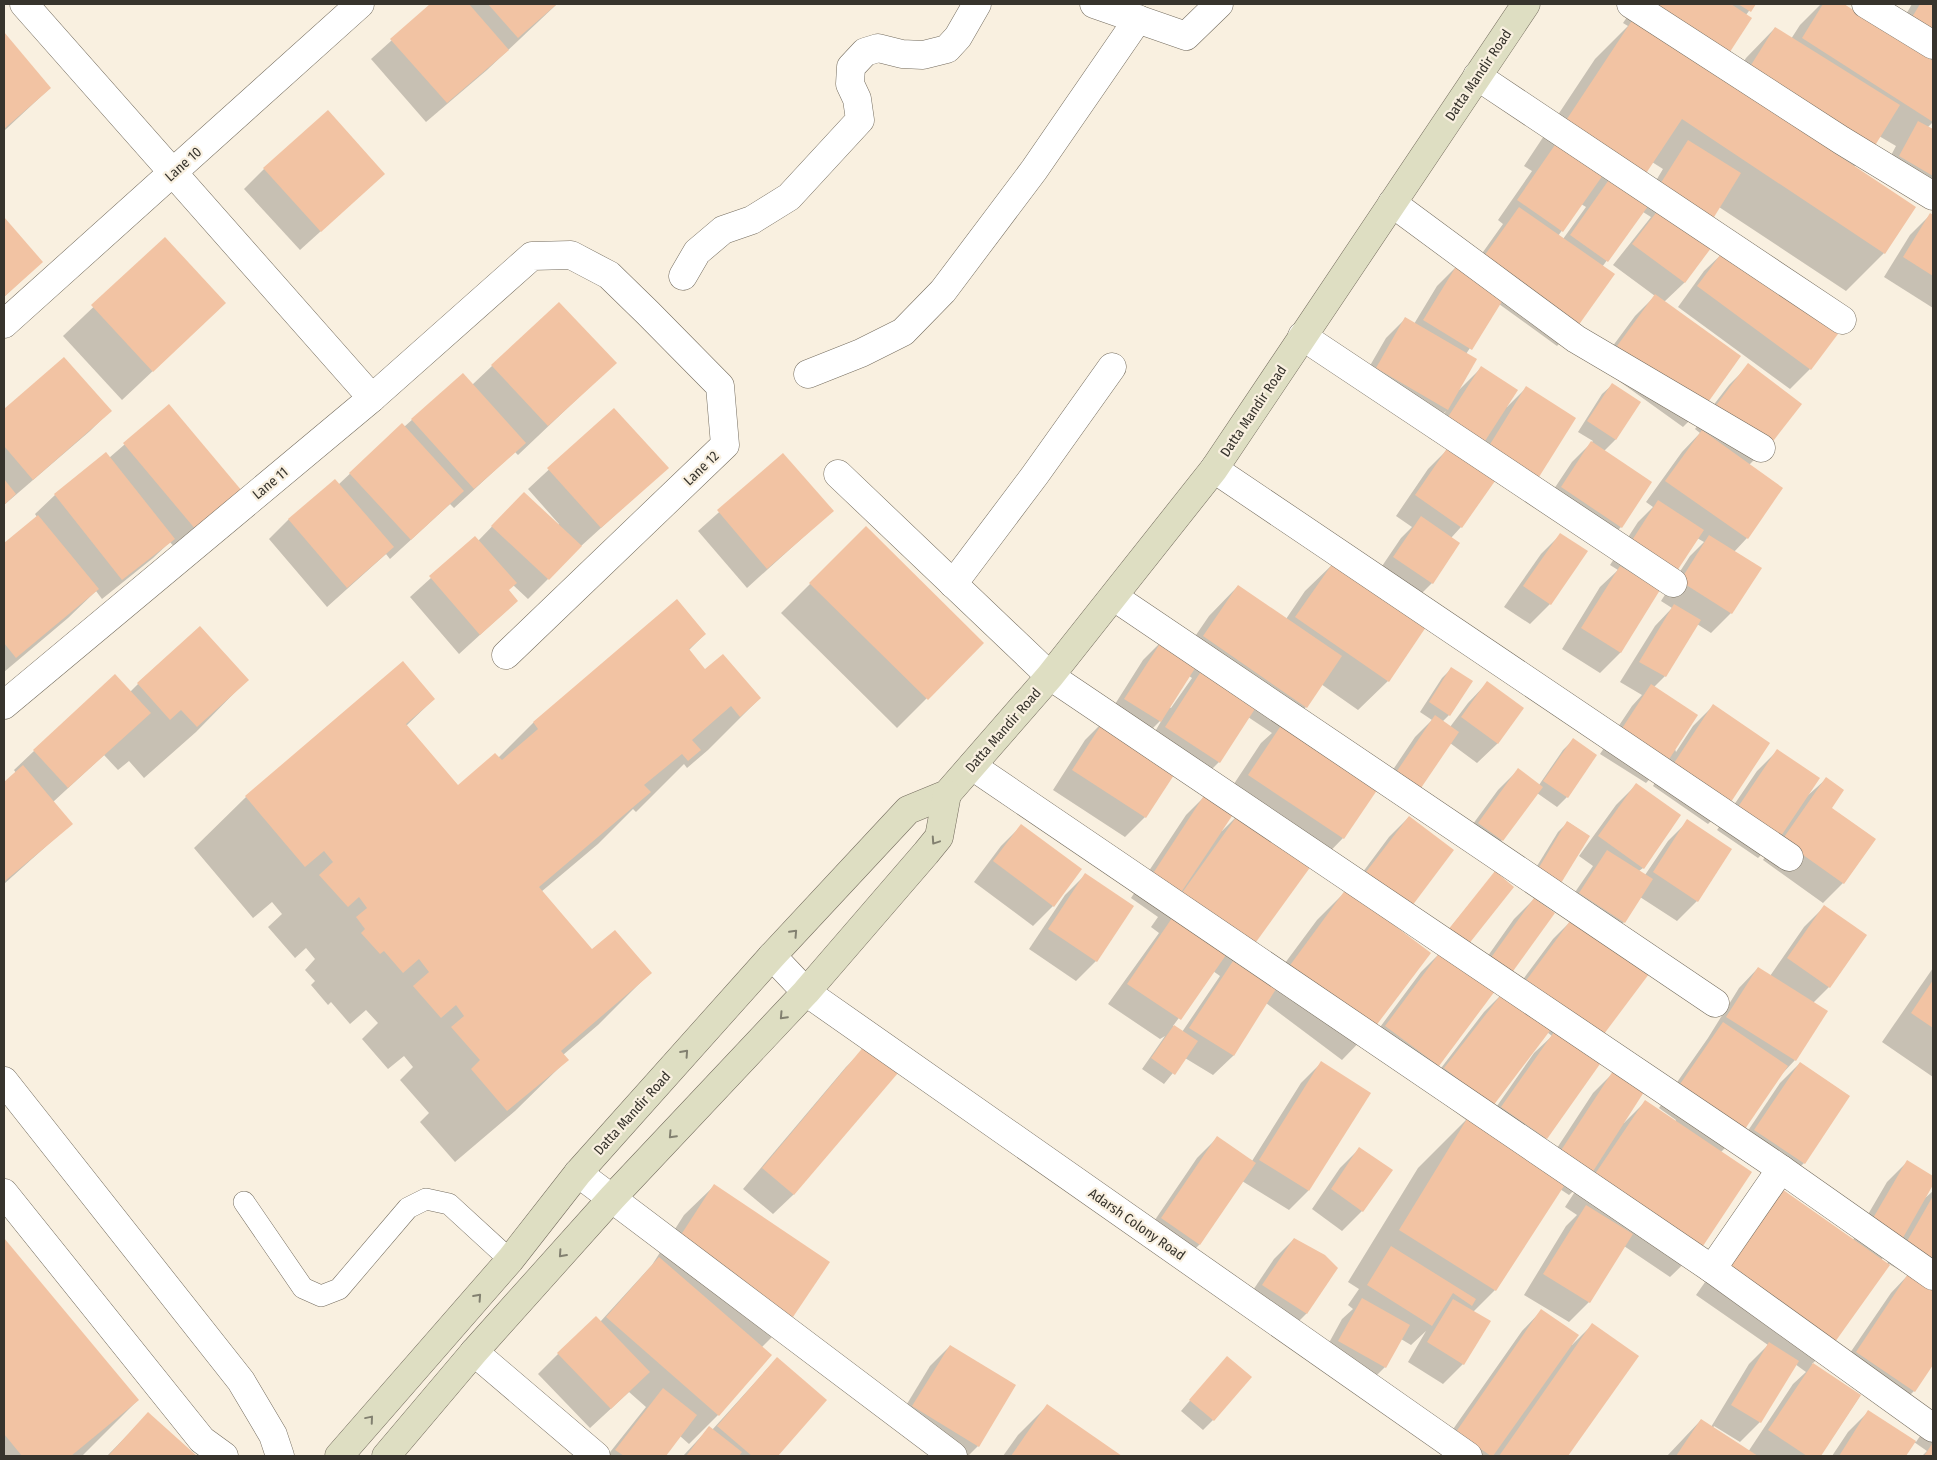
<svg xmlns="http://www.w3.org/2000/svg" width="1937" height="1460" font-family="'Fira Sans Condensed',sans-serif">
<rect width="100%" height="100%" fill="#f9f0e0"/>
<!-- shadow -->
<g fill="#0003" fill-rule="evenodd">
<path d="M432,4H557L487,70L426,122L371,59Z"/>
<path d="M1636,4H1754L1746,15L1725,57L1729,85L1746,58L1775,28L1791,39L1800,25L1821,4H1847L1845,6L1893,37L1912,4H1933V122L1928,127L1933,131V207L1880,176L1896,146L1879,136L1870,151L1854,167L1914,208L1884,253L1846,291L1719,207L1710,221L1712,245L1684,283L1664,302L1703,407L1683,427L1598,366L1635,316L1655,296L1613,265L1651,217L1643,212L1602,267L1577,326L1557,346L1499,304L1466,354L1459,390L1481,368L1507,407L1526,388L1538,477L1519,497L1494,481L1461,527L1451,538L1432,583L1412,603L1374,578L1401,538L1412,527L1396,516L1428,469L1448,449L1429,438L1446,411L1427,429L1357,388L1386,338L1406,318L1414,324L1437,286L1457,266L1468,273L1503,224L1498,220L1532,171L1524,166L1595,59L1628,26L1623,23ZM1652,162L1663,169L1645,199L1640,180ZM1581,204L1586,207L1563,239L1558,236ZM1486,438L1471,465L1464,460Z"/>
<path d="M4,34L50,88L4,131Z"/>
<path d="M264,169L384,174L300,250L244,189Z"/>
<path d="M1930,215L1933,217V308L1884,277L1910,235Z"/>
<path d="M4,219L41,262L4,297Z"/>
<path d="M165,239L225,303L122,400L63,336Z"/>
<path d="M1724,252L1836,334L1810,369L1790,389L1678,307L1704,271Z"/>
<path d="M64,358L110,411L90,431L4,505V411Z"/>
<path d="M615,363L518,455L515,452L454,508L450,504L390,559L386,554L327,607L269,539L289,519L339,484L402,425L404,427L463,374L472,385L492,366Z"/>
<path d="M1749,365L1766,448L1749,465L1782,488L1747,538L1734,552L1731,613L1711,633L1697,624L1665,676L1654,687L1676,752L1693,726L1713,706L1728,804L1708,824L1653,786L1668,760L1646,783L1600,754L1632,706L1642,695L1620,682L1655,626L1672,608L1661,601L1690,556L1704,542L1697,538L1659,589L1620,653L1600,673L1562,649L1600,587L1618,570L1610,565L1638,522L1653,507L1646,502L1682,452L1700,433L1695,429L1729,385Z"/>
<path d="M1612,385L1639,402L1615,440L1604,451L1621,527L1601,547L1542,507L1572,462L1593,441L1578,432L1602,394Z"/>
<path d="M169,406L221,511L176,549L170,542L153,558L102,599L96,591L68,618L4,672V545L37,517L35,514L55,495L109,458Z"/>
<path d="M614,409L667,468L580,547L528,599L513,585L508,590L517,601L459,654L410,597L475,538L478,541L504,514L558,526L559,524L528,489Z"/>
<path d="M783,455L832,511L747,588L698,531Z"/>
<path d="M866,528L982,643L897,728L781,613Z"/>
<path d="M1561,534L1550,604L1530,624L1504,607L1541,554Z"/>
<path d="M1335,562L1388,681L1358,710L1321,684L1306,707L1295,717L1343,838L1314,868L1310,865L1250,948L1235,964L1268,986L1317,920L1346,891L1348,892L1389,837L1409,817L1411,905L1392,925L1371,1030L1342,1060L1266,1003L1233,1056L1213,1075L1185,1058L1164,1084L1142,1069L1165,1036L1160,1039L1108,1004L1159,933L1151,927L1158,917L1131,898L1186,815L1206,795L1220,805L1261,743L1272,733L1248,717L1219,762L1199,782L1152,751L1145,817L1125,837L1053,790L1085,740L1105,720L1143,660L1163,640L1183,654L1209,616L1238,586L1286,619L1305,591ZM1189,676L1192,678L1171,708L1169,707ZM1163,718L1146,747L1139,742ZM1233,813L1237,816L1222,831L1221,830ZM1213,971L1220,976L1182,1032L1173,1026Z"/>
<path d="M677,601L705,634L688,651L705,671L760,698L708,750L687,768L684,764L636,812L633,809L598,844L541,892L592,951L650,973L598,1025L563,1055L567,1060L515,1111L455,1162L420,1122L429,1113L400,1080L413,1067L404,1056L388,1069L362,1039L378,1023L366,1010L350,1024L331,1002L328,1005L311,985L315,981L305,970L315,959L306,948L295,958L268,927L282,914L272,902L253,918L194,848L246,797L434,699L406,726L458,787L498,758L533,723Z"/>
<path d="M1452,668L1449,715L1442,722L1450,727L1468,703L1487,683L1522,709L1497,744L1477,763L1450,743L1420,787L1378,792L1415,737L1432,720L1420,712L1442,678Z"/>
<path d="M247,680L196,732L144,778L129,761L118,770L104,755L53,802L71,824L4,884V783L16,773L14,770L34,751L130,692L138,684Z"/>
<path d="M1573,740L1567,797L1557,807L1537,793L1502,840L1483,860L1459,843L1498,790L1518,770L1539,785L1563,750Z"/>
<path d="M1777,751L1805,798L1826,779L1830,808L1874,839L1843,883L1823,903L1763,860L1773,843L1758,858L1717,830L1757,771Z"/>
<path d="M1636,785L1643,868L1639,871L1645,875L1668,841L1688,821L1730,849L1697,901L1677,921L1640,897L1624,922L1604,942L1600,1037L1584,1054L1546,1138L1526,1159L1542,1171L1593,1093L1613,1073L1624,1123L1645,1102L1675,1122L1676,1120L1659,1108L1708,1038L1739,988L1758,968L1770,976L1804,927L1824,907L1829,987L1813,1003L1826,1011L1795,1060L1781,1075L1742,1131L1721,1152L1700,1248L1670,1277L1624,1246L1589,1302L1569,1322L1524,1295L1566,1226L1577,1215L1565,1207L1578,1187L1569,1195L1560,1189L1495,1290L1473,1312L1489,1322L1463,1364L1443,1384L1408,1362L1426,1331L1411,1345L1401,1339L1385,1367L1365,1387L1319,1361L1342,1319L1353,1309L1348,1305L1359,1289L1348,1282L1418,1168L1466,1120L1425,1089L1484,1012L1504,992L1510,997L1553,939L1571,921L1560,914L1593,866L1579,856L1616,805ZM1547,1032L1552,1036L1534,1053L1483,1126L1492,1105Z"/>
<path d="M1568,822L1589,836L1526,884L1558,832Z"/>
<path d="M1021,826L1053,906L1033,926L974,882L1001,846Z"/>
<path d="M1495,873L1457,954L1440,940Z"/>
<path d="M1085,875L1096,961L1076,981L1029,949L1065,895Z"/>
<path d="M1534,899L1493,992L1438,1066L1418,1085L1366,1046L1421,972L1441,952L1473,977L1514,919Z"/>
<path d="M1933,968V1077L1882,1042Z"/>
<path d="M866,1047L896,1073L793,1195L773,1214L743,1189L846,1067Z"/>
<path d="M1321,1063L1308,1191L1289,1210L1242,1181L1199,1245L1179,1265L1142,1239L1197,1158L1217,1138L1252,1161L1301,1083Z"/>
<path d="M1800,1063L1849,1096L1804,1163L1784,1183L1735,1150L1780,1083Z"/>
<path d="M1359,1149L1391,1170L1362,1211L1342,1231L1312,1209L1340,1168Z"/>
<path d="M1907,1162L1933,1177V1182L1924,1199L1933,1191V1363L1914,1391L1894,1411L1837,1372L1891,1293L1908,1275L1889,1264L1834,1342L1812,1364L1860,1396L1820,1456H1667L1701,1420L1711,1427L1749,1364L1768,1345L1696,1295L1750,1218L1853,1240L1887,1182ZM1897,1244L1887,1264L1881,1260ZM1795,1364L1806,1372L1793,1384L1748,1452L1713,1428L1714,1426L1740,1442L1760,1422Z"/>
<path d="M714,1186L828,1262L792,1317L761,1348L718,1415L689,1444L680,1436L664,1456H607L646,1407L629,1392L590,1428L538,1374L558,1354L600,1322L652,1265L684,1215Z"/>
<path d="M1294,1239L1337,1268L1306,1314L1286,1334L1243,1305L1274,1259Z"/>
<path d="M4,1240L138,1400L82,1456H4Z"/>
<path d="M1541,1311L1572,1345L1592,1325L1637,1356L1567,1456H1443L1437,1452L1522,1331Z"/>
<path d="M950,1346L978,1446L968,1456H943L893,1427L930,1366Z"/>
<path d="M777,1358L825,1400L776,1456H683L709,1428L712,1430Z"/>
<path d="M1218,1368L1213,1420L1203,1430L1181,1411Z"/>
<path d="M1047,1406L1120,1456H1003L1018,1435Z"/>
<path d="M1868,1412L1916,1442L1933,1417V1456H1922L1927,1451L1914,1442L1905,1456H1832L1848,1432Z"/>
<path d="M148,1414L195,1456H107Z"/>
</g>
<!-- building -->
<g fill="#f2c3a3">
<path d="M430,4H469L509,50L447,103L390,39Z"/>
<path d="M488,4H557L518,38Z"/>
<path d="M1644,4H1731L1752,18L1726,58Z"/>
<path d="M1738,4H1756L1751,12Z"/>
<path d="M1823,4H1844L1933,61V122L1802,38Z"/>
<path d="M1920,4H1933V31L1911,19Z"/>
<path d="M1633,19L1916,207L1885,254L1682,119L1641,181L1561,128Z"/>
<path d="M1775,27L1900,105L1871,152L1746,73Z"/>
<path d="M4,32L51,88L4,129Z"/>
<path d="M328,110L385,174L321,232L263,168Z"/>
<path d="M1918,121L1933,129V176L1899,156Z"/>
<path d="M1688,140L1741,173L1711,222L1657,189Z"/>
<path d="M1557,142L1603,175L1563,232L1517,200Z"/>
<path d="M1613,174L1651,202L1608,262L1570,235Z"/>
<path d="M1662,205L1714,244L1685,283L1632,244Z"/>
<path d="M1519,207L1615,274L1578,326L1482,259Z"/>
<path d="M1930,213L1933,215V276L1903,257Z"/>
<path d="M4,217L43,262L4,297Z"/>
<path d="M165,237L226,303L153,372L91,305Z"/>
<path d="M1724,250L1838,334L1811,370L1697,286Z"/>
<path d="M1457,265L1506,295L1472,350L1423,320Z"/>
<path d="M1655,294L1741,356L1704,408L1617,346Z"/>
<path d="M559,302L617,363L548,426L491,365Z"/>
<path d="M1405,317L1477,359L1448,410L1376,368Z"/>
<path d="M64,357L112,411L33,480L4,446V409Z"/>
<path d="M1748,363L1802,404L1767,449L1714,408Z"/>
<path d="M1481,366L1518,390L1485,441L1448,417Z"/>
<path d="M463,373L526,443L474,489L411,419Z"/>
<path d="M1612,383L1641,402L1616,440L1587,421Z"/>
<path d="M1526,386L1576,418L1539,477L1489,446Z"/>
<path d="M169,404L242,491L196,530L123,443Z"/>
<path d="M614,408L669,468L601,528L547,468Z"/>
<path d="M402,423L464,491L411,540L349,473Z"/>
<path d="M1702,430L1783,488L1748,539L1665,481Z"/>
<path d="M1591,441L1652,482L1622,528L1561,487Z"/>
<path d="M1448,447L1495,481L1462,528L1415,495Z"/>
<path d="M106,452L175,539L122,580L54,494Z"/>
<path d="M783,453L834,511L767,569L717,510Z"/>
<path d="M4,479L16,494L4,505Z"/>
<path d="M335,479L394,547L347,588L288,519Z"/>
<path d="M524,492L582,546L549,580L491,526Z"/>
<path d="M1658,500L1704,530L1675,574L1629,545Z"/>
<path d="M38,515L99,589L16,658L4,643V543Z"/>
<path d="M1421,516L1460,543L1433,584L1393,557Z"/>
<path d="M866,526L984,643L928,700L809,583Z"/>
<path d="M1560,533L1588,551L1551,605L1523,586Z"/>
<path d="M1709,535L1762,568L1732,614L1680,581Z"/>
<path d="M475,536L517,583L509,590L518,601L480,635L429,576Z"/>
<path d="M1335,560L1428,624L1389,682L1295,617Z"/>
<path d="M1620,566L1660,590L1621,653L1581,628Z"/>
<path d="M1238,585L1342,656L1307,708L1203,636Z"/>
<path d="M677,599L706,634L689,649L705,669L723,654L761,698L740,717L731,706L692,740L701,750L688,761L682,754L644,785L651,792L539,887L592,949L615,930L652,973L561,1051L569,1060L507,1111L471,1069L480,1060L451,1027L464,1016L456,1005L441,1018L413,986L429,972L419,959L403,973L384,951L380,954L361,933L365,929L356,917L367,908L359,897L348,907L319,875L333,862L324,851L305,867L245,796L403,661L435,699L406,724L458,785L495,753L502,760L538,729L533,722Z"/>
<path d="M1674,604L1701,620L1666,677L1639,662Z"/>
<path d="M200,626L249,680L197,727L181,710L170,720L137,683Z"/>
<path d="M1163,639L1199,662L1161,722L1124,699Z"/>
<path d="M1207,662L1262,698L1220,763L1165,727Z"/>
<path d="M1451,667L1473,681L1450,716L1429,702Z"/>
<path d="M115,674L151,713L68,788L33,750Z"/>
<path d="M1487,681L1524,708L1498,744L1461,717Z"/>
<path d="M1651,684L1698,715L1666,764L1619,733Z"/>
<path d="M1713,704L1770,743L1729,805L1672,766Z"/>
<path d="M1290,712L1386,777L1344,839L1248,775Z"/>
<path d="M1435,715L1459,732L1421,788L1397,771Z"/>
<path d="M1105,719L1174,775L1146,818L1072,770Z"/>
<path d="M1573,738L1597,755L1568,798L1543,781Z"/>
<path d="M1777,749L1820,778L1779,839L1736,810Z"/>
<path d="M23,765L73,824L5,881L4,782Z"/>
<path d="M1518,768L1543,787L1503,841L1478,823Z"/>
<path d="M1826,777L1844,790L1832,808L1876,839L1844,884L1782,840Z"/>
<path d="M1636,783L1681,815L1644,869L1598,836Z"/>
<path d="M1205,794L1234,813L1178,897L1150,878Z"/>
<path d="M1242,809L1314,862L1251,949L1179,897Z"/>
<path d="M1409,816L1454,850L1412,906L1366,872Z"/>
<path d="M1687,819L1732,849L1698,902L1653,872Z"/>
<path d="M1567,821L1590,836L1558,888L1535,874Z"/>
<path d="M1021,824L1082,869L1054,907L993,861Z"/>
<path d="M1607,850L1653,879L1625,923L1579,893Z"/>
<path d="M1495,871L1514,887L1468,945L1448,930Z"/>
<path d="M1085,873L1134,906L1097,962L1048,929Z"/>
<path d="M1346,889L1431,953L1372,1031L1288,968Z"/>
<path d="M1534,898L1555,913L1511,974L1490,959Z"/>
<path d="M1824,905L1867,935L1830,988L1787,958Z"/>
<path d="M1573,917L1649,974L1601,1038L1525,982Z"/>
<path d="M1172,918L1226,955L1181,1020L1127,984Z"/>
<path d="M1441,951L1495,991L1439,1066L1385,1026Z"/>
<path d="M1233,961L1276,989L1234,1056L1189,1028Z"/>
<path d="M1758,967L1828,1011L1796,1061L1726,1017Z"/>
<path d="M1933,980V1028L1911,1013Z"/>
<path d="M1504,991L1552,1028L1493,1106L1444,1068Z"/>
<path d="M1723,1022L1788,1066L1743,1132L1678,1087Z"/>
<path d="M1174,1025L1198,1041L1175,1075L1151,1058Z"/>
<path d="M1554,1032L1600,1064L1547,1139L1501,1107Z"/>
<path d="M865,1045L898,1073L794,1195L762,1168Z"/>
<path d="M1321,1061L1371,1093L1309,1191L1259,1160Z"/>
<path d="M1800,1062L1850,1096L1805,1164L1754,1130Z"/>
<path d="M1613,1071L1644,1092L1590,1176L1558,1155Z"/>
<path d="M1645,1100L1752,1172L1701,1249L1593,1177Z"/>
<path d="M1470,1114L1564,1186L1496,1291L1399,1230Z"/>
<path d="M1217,1136L1256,1163L1200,1245L1161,1218Z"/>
<path d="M1359,1147L1393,1170L1363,1212L1331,1189Z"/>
<path d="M1907,1160L1933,1176V1185L1900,1243L1869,1225Z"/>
<path d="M714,1184L830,1262L793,1317L677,1241Z"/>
<path d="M1779,1187L1890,1265L1835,1342L1724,1265Z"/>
<path d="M1933,1196V1258L1906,1243Z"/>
<path d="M1586,1205L1633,1234L1590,1303L1543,1274Z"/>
<path d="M4,1238L139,1400L71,1456H22L4,1434Z"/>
<path d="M1294,1238L1325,1255L1338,1268L1307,1314L1262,1285Z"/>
<path d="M1391,1246L1476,1299L1472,1306L1453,1293L1432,1326L1367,1285Z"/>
<path d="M659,1257L772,1355L719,1416L606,1317Z"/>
<path d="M1910,1271L1933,1287V1365L1915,1392L1856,1352Z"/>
<path d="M1362,1298L1410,1325L1386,1368L1338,1341Z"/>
<path d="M1453,1299L1491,1321L1464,1365L1427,1342Z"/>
<path d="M1541,1309L1579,1335L1493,1456H1491L1456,1432Z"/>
<path d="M596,1316L650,1372L611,1409L557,1353Z"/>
<path d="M1592,1323L1639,1356L1568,1456H1499Z"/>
<path d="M1769,1342L1799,1361L1761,1423L1731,1405Z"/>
<path d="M950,1345L1016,1385L979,1447L912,1406Z"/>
<path d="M1227,1356L1252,1377L1214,1421L1189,1400Z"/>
<path d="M777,1357L827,1400L778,1456H752L717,1426Z"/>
<path d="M1813,1363L1861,1395L1821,1456H1807L1768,1430Z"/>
<path d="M663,1388L697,1415L666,1456H624L615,1450Z"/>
<path d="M1047,1404L1122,1456H1011Z"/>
<path d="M1868,1410L1916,1441L1906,1456H1839Z"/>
<path d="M148,1412L197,1456H108Z"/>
<path d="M1701,1419L1758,1456H1676Z"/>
<path d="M709,1426L742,1452L739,1456H686Z"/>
<path d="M1932,1444L1933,1456H1924Z"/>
</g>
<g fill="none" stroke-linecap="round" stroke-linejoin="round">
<defs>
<path id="service" d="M244,1202L303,1288L321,1296L339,1289L408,1208L426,1199L449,1204L510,1260"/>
<g id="minor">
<path d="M24,4L372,398"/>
<path d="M1094,4L1186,36L1219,4"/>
<path d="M1631,4L1841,140L1933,196"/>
<path d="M1866,4L1933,45"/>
<path d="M1477,76L1842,320"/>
<path d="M1392,203L1576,339L1761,448"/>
<path d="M683,276L697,252L723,230L752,220L789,197L860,120L857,99L850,84L851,67L865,52L878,48L902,54L923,55L947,49L958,37L977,4"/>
<path d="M4,324L360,4"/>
<path d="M1302,336L1673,583"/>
<path d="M808,374L861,353L903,332L943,291L1034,170L1138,19"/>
<path d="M1214,469L1789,857"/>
<path d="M838,474L1050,676L1781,1169L1933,1276"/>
<path d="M953,584L1035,475L1112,367"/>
<path d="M1114,597L1715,1003"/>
<path d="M4,705L372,398L532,256L571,255L609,275L648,313L720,386L725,445L506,655"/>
<path d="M972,766L1712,1269L1933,1428"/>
<path d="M772,956L806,992L1468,1456"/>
<path d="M578,1173L953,1456"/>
<path d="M4,1193L202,1440L224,1456"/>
<path d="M1712,1269L1781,1169"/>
<path d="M474,1352L596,1456"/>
</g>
<path id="tertiary" d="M4,1081L241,1381L273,1435L280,1456"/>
<g id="secondary">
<path d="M339,1456L510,1260L578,1173L772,956L908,810L947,794L1050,676L1214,469L1526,4"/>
<path d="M386,1456L474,1352L612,1198L806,992L926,853L939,837L947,794"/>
</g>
</defs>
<!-- service casing -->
<use href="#service" stroke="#746c5e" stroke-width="22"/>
<!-- minor casing -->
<use href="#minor" stroke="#746c5e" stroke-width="29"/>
<!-- tertiary casing -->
<use href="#tertiary" stroke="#746c5e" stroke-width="29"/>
<!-- secondary casing -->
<use href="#secondary" stroke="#746c5e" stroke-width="29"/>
<!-- service -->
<use href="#service" stroke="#fff" stroke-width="21"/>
<!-- minor -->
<use href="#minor" stroke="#fff" stroke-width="28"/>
<!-- tertiary -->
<use href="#tertiary" stroke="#fff" stroke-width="28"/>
<!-- secondary -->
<use href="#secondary" stroke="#dedec2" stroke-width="28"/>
</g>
<!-- one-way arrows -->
<defs><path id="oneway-chevron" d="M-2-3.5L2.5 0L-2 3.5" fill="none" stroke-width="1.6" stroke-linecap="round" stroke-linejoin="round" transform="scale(1.25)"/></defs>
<g stroke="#828070">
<use href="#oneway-chevron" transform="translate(935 841) rotate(124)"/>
<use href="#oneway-chevron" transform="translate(794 933) rotate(-47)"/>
<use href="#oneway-chevron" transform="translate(783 1016) rotate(133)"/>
<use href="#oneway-chevron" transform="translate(685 1053) rotate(-48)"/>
<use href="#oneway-chevron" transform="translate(672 1135) rotate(133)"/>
<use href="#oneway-chevron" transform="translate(562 1254) rotate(132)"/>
<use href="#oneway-chevron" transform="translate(478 1297) rotate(-48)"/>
<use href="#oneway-chevron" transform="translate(370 1419) rotate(-50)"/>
</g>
<g text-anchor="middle" stroke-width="4.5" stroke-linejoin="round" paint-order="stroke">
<!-- street labels -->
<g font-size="14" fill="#37342d" stroke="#f9f0e0">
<text transform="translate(1478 75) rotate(-56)" y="5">Datta Mandir Road</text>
<text transform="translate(183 164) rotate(-42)" y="5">Lane 10</text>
<text transform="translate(1253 411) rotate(-56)" y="5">Datta Mandir Road</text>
<text transform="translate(701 468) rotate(-44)" y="5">Lane 12</text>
<text transform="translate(270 483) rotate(-40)" y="5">Lane 11</text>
<text transform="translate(1003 730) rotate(-49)" y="5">Datta Mandir Road</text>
<text transform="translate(632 1113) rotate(-48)" y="5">Datta Mandir Road</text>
<text transform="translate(1137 1224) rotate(35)" y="5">Adarsh Colony Road</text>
</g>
</g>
<!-- border -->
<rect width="1937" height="1460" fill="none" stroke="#37342d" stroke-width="10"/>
</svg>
